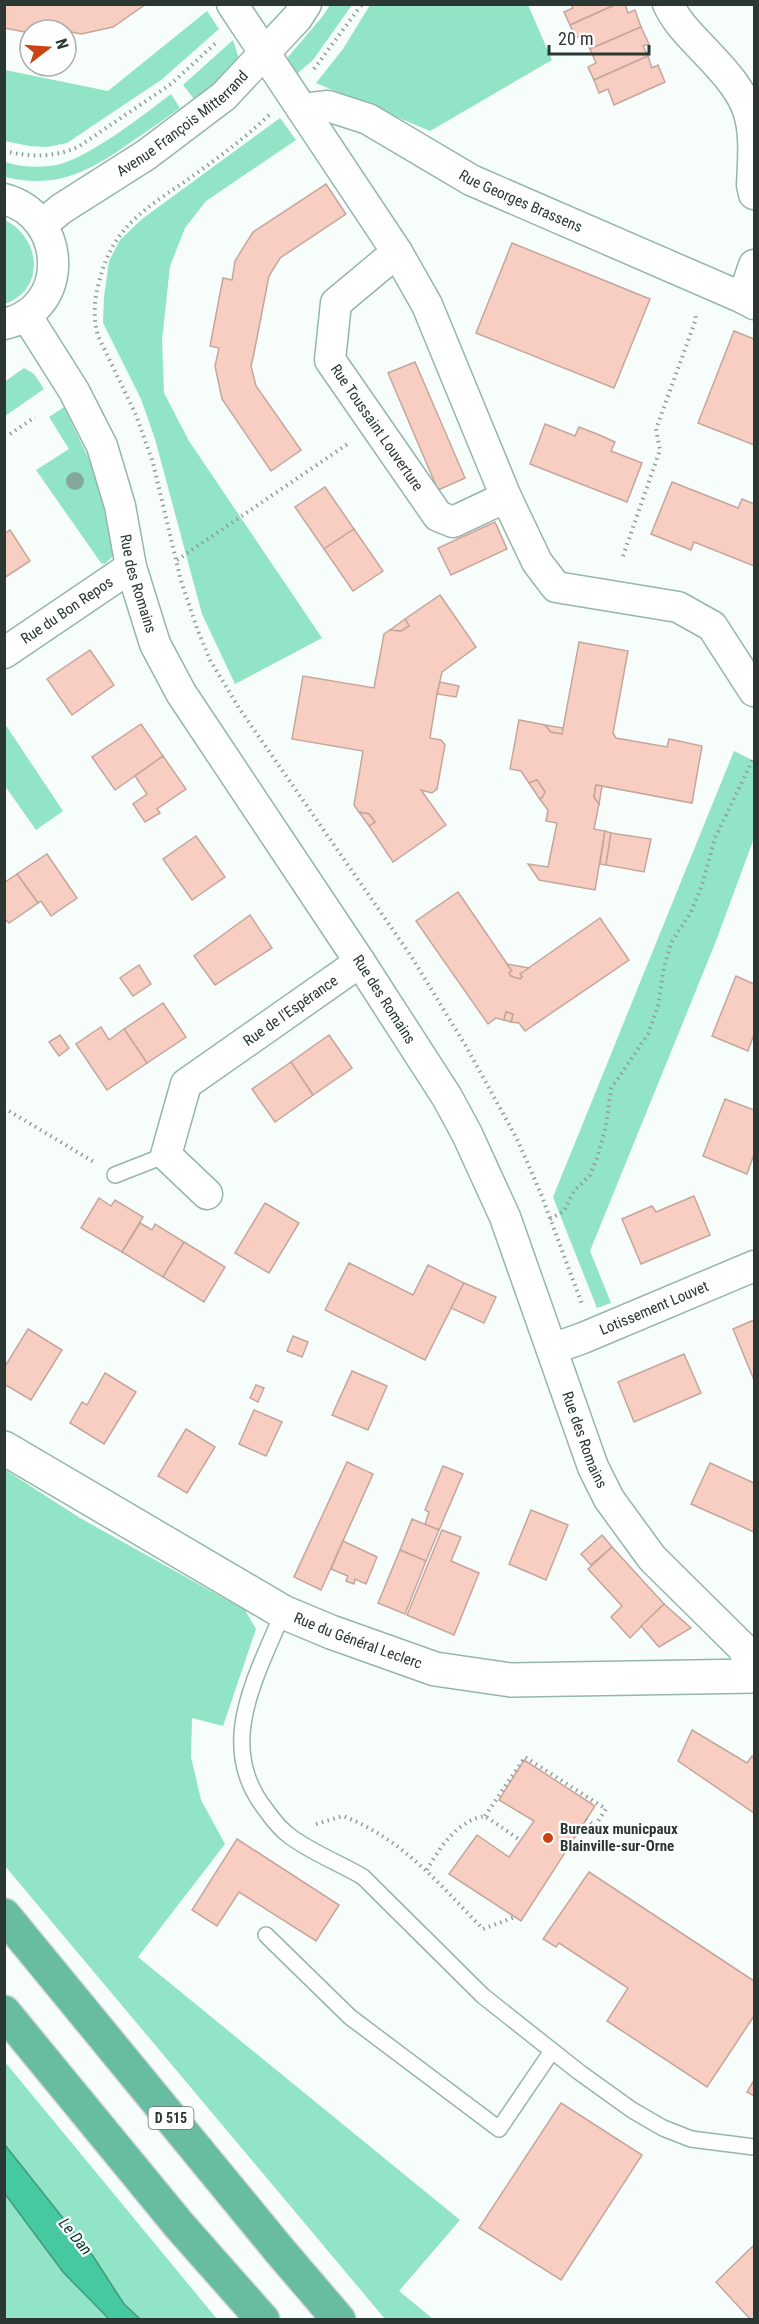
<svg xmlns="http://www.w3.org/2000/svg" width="759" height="2324" font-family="'Roboto Condensed',sans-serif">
<rect width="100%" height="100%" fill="#f6fdfa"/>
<!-- green -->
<g fill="#91e5c6">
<path d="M330,5H352L313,60L293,77L287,65L288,57L322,17Z"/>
<path d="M370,5H528L552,60L430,131L316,83L343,49Z"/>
<path d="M207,11L219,29L161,80L67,143L47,147L29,146L5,141V70L108,91Z"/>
<path d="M233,40L239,59L208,89L194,99L183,85Z"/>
<path d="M171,94L180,108C165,119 150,129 134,140C92,170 58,190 5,177V162C18,167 41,168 56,165C86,160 145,114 171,94Z"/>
<path d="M280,118L296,140L206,201L185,228L170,266L162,340L164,393L189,441L322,638L235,684L202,614L155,439L141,399L103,323L104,297L109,261L120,240L142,219Z"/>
<path d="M5,220C41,238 46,289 5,304Z"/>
<path d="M24,368L34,374L44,389L5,416V384L7,380Z"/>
<path d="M64,407L88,457L104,506L113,556L105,564L101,563L36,470L69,449L49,417Z"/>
<path d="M5,724L63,811L36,830L5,786Z"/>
<path d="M734,751L754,761V838L716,941L590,1251L611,1303L597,1308L553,1197Z"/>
<path d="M4,1469L80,1518L245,1610L256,1629L223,1726L192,1718L191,1757L201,1800L225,1844L138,1957L460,2220L399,2291L433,2319H385L5,1866Z"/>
<path d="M5,2062L217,2319H5Z"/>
</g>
<!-- water -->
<path fill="#46c8a0" stroke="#3e9c7f" stroke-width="1.5" d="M5,2145L93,2256L124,2304L140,2319H109L63,2272L5,2194Z"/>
<!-- building -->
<g fill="#f8cec2" stroke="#c6a69c" stroke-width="1.5">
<path d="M4,4H146L113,27L81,34L62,30H30V33L4,28Z"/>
<path d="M571,4H617L570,25L564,12L573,8Z"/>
<path d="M617,4H625L628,13L635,10L641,27L590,49L584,34L575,38L570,25Z"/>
<path d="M641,27L649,44L643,46L648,56L594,80L588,67L596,63L590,49Z"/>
<path d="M648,56L652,68L658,65L665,82L614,105L608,89L599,93L594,80Z"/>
<path d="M326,184L346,214L280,258L269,276L254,353L251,366L256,386L301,450L271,471L222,399L215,366L219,348L210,346L223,278L232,280L235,261L253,232Z"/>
<path d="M512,243L650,299L614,388L476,333Z"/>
<path d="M734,331L754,339V445L698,423Z"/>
<path d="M415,362L465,478L438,490L388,373Z"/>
<path d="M545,424L575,436L579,427L597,434L615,442L611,451L642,463L627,502L530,464Z"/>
<path d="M672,482L738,508L742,499L754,504V566L694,542L691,550L651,534Z"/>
<path d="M325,487L354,529L324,549L295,507Z"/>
<path d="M495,522L507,549L451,575L438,548Z"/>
<path d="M354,529L383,571L353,591L324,549Z"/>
<path d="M10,530L30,561L4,578V534Z"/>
<path d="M440,595L476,647L442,672L437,694L430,738L441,740L445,745L437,789L432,793L421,790L446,825L393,862L369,826L375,822L369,814L359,812L354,805L363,751L292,739L303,676L374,688L384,634L390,630L401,631L409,626L405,619Z"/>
<path d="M405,619L409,626L401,631L390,630Z"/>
<path d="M579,642L628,651L613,733L616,738L667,747L669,739L702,746L692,803L596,785L594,797L599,804L594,829L605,831L595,890L539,880L528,864L548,867L557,823L546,821L548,810L539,798L545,792L537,780L529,783L521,771L510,769L519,720L545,725L551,732L562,734Z"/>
<path d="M90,650L114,685L72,715L47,679Z"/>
<path d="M440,682L459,686L456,697L437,694Z"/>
<path d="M141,724L163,756L115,790L92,757Z"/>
<path d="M545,725L563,728L562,734L551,732Z"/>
<path d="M163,756L186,789L157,809L160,813L145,822L133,804L147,794L135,776Z"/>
<path d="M537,780L545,792L542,798H539L529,783Z"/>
<path d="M596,785L602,786L599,804L594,797Z"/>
<path d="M359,812L369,814L375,822L369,826Z"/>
<path d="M605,831L611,833L606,865L600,864Z"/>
<path d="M611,833L651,839L644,872L606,865Z"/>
<path d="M196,836L225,877L192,900L163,859Z"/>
<path d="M47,854L77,898L51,916L41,901L38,903L17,874Z"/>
<path d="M17,874L38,903L9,923L4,918V883Z"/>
<path d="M458,892L512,971L509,973L511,976L520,979L522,977L520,974L600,918L629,960L525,1031L519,1023L511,1022L513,1014L506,1012L504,1020L496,1018L488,1024L416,921Z"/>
<path d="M250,915L272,948L215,985L194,956Z"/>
<path d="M507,964L529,968L520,974L522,977L520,979L511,976L509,973L512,971Z"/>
<path d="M139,965L151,984L133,996L120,978Z"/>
<path d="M736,976L754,984V1034L748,1051L712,1036Z"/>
<path d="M163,1003L186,1037L147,1063L124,1029Z"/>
<path d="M506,1012L513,1014L511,1022L504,1020Z"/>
<path d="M101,1027L109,1040L124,1029L147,1063L107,1090L76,1044Z"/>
<path d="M60,1035L69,1048L59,1056L49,1042Z"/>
<path d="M329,1035L352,1068L313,1095L291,1062Z"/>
<path d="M291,1062L313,1095L275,1122L252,1089Z"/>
<path d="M725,1099L754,1110V1154L747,1174L703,1156Z"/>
<path d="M694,1196L710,1235L641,1264L622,1219L652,1206L656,1212Z"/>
<path d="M99,1198L111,1206L115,1200L143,1217L122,1252L81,1228Z"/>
<path d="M265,1203L299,1223L269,1273L235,1253Z"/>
<path d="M140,1223L152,1230L155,1224L184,1242L163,1277L122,1252Z"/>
<path d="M184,1242L225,1267L204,1302L163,1277Z"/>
<path d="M349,1263L413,1295L428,1265L464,1283L425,1360L325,1310Z"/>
<path d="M464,1283L496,1297L484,1323L451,1308Z"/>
<path d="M754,1320V1380L733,1329Z"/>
<path d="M28,1329L62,1350L31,1400L4,1384V1368Z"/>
<path d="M293,1336L308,1342L302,1357L287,1351Z"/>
<path d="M684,1354L701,1393L634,1422L618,1382Z"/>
<path d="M352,1371L387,1386L368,1430L332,1415Z"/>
<path d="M105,1373L136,1392L104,1444L70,1423L82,1402L87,1405Z"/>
<path d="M256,1385L264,1388L258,1402L250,1398Z"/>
<path d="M254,1410L282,1422L266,1456L239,1444Z"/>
<path d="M186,1429L215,1447L187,1493L158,1476Z"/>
<path d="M347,1462L373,1474L321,1590L294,1577Z"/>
<path d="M710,1463L754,1483V1532L691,1504Z"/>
<path d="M443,1466L463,1474L439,1530L425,1524L429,1512L425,1510Z"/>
<path d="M531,1510L568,1525L546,1580L509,1564Z"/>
<path d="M412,1519L439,1530L426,1561L400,1550Z"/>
<path d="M442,1530L461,1537L451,1561L479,1573L454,1635L407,1615Z"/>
<path d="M602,1535L612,1547L591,1565L581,1554Z"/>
<path d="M343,1541L377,1557L366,1584L355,1579L354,1584L346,1581L348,1576L331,1569Z"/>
<path d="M612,1547L664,1604L630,1638L611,1617L622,1606L588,1569Z"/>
<path d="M400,1550L426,1561L405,1614L378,1603Z"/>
<path d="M664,1604L691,1628L659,1647L641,1626Z"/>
<path d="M692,1730L747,1763L752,1756L754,1758V1813L678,1761Z"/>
<path d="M524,1760L595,1806L521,1921L449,1874L477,1835L509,1857L534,1821L499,1800Z"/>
<path d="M237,1839L339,1905L316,1941L239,1892L217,1926L192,1910Z"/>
<path d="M589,1872L754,1981V2016L707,2087L607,2021L628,1988L559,1943L556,1947L543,1939Z"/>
<path d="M754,2080V2096L747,2092Z"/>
<path d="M561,2103L642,2155L561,2280L479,2228Z"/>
<path d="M754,2245V2320H751L716,2282Z"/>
</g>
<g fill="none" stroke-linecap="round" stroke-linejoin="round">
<defs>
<g id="service">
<path d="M115,1175L166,1155"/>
<path d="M283,1612C256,1678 215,1746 266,1810C273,1820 281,1830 291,1837C313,1853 339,1863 363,1877L483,1996L579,2072L632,2110L663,2128L691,2139L754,2147"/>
<path d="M266,1935L350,2017L499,2129L552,2051"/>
</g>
<g id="minor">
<path d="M232,4L397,252L427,305L506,497L537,562L556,587L678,607L712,626L754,691"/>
<path d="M668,4C677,23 691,36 705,51C754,102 756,116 752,185L754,194"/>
<path id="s1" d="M302,109L328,106L368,119L471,180L743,298"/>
<path d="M4,199C68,216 71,310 4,324"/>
<path id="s2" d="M43,224L61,209L146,155L224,96L297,18L306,4"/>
<path id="s3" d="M397,252L336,303L330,360L438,516L453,522L506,497"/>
<path d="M754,265L743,298L754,304"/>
<path id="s4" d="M26,315L74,391L102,446L120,506L131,567L155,644L181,693L360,962L447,1097L467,1134L505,1217L593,1467L609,1499L652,1558L743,1648L754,1676"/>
<path id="s5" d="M4,653L131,567"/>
<path id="s6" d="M207,1194L166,1155L186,1084L360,962"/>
<path id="s7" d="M552,1349L583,1338L754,1266"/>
</g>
<g id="tertiary">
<path id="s8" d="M4,1448L283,1612L331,1632L435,1669L511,1680L754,1676"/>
</g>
<g id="trunk">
<path d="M4,1915L280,2251L339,2320"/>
<path d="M4,2012L179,2225L263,2320"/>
</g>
</defs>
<!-- service casing -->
<use href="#service" stroke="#95b6a9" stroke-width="18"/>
<!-- minor casing -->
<use href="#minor" stroke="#95b6a9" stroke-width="33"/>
<!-- tertiary casing -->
<use href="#tertiary" stroke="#95b6a9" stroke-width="36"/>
<!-- trunk casing -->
<use href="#trunk" stroke="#d4d7d6" stroke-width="36"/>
<!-- path -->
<g stroke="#929c98" stroke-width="4" stroke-dasharray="1.5 4.5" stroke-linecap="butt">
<path d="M314,69L362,4"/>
<path d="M269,115C248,135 225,153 201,170C154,205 114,220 99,282C94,300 93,318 98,336L136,415L153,463L181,581L198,631L210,660L239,708L411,956L467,1048L518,1141L541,1194L582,1304"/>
<path d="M4,151C31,157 53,158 78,147L171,84L218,41"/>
<path d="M10,434L35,417"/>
<path d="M623,556L660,450L656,429L696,319L695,313"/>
<path d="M177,560L349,443"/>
<path d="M4,1108L94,1162"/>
<path d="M550,1219L564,1211L574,1191L590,1175L597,1158L606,1126L611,1089L648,1034L658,1006L664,967L671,943L691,912L702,885L715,838L754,757"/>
<path d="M485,1816L525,1757L606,1809L595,1826L586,1819"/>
<path d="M316,1824L343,1816C403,1839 440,1885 483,1929L515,1917"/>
<path d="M427,1870C439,1848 458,1820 485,1816L520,1840"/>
</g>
<!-- service -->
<use href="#service" stroke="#fff" stroke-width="15"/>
<!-- minor -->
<use href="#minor" stroke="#fff" stroke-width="30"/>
<!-- tertiary -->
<use href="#tertiary" stroke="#fff" stroke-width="33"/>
<!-- trunk -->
<use href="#trunk" stroke="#68bca2" stroke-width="33"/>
</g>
<!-- trees -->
<circle fill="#87a79b" cx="75" cy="481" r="9"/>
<!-- markers -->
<circle fill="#cb4314" stroke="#fff" stroke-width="2" cx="548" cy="1838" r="6"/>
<g text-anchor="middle" stroke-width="4.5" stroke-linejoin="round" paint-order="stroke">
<!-- shield labels -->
<rect fill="#fff" stroke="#6a7370" stroke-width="1.5" x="148.5" y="2107" width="45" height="22" rx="4.5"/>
<g font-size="14" font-weight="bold" fill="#2a3732">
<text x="171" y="2123">D 515</text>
</g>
<!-- street labels -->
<g font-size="15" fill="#2a3732" stroke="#fff">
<text dy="5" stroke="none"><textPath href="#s2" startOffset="172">Avenue François Mitterrand</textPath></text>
<text dy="5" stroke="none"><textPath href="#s1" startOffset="242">Rue Georges Brassens</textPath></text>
<text dy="5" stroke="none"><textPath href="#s3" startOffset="219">Rue Toussaint Louverture</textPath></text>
<text dy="5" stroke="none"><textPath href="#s4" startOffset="294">Rue des Romains</textPath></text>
<text dy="5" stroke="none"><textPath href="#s5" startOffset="76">Rue du Bon Repos</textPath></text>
<text dy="5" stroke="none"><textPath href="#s4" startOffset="780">Rue des Romains</textPath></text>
<text dy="5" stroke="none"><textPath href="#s6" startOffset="258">Rue de l'Espérance</textPath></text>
<text dy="5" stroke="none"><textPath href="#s7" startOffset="110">Lotissement Louvet</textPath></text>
<text dy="5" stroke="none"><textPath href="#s4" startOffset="1266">Rue des Romains</textPath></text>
<text dy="5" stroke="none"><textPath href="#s8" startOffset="404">Rue du Général Leclerc</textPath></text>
</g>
<!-- poi labels -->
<g font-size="15" font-weight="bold" fill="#2a3732" stroke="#fff" text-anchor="start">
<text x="560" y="1834">Bureaux municpaux<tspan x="560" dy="17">Blainville-sur-Orne</tspan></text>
</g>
<!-- water labels -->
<g font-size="16" font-style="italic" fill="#003b2c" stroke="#fff">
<text transform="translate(76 2236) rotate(51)" y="6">Le Dan</text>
</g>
</g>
<!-- border -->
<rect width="759" height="2324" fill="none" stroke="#2a3732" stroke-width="12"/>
<!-- north arrow -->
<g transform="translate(48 48) rotate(73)"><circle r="28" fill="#ffffff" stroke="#aaafad" stroke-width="1.5"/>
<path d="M0-4.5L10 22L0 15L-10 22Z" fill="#cb4314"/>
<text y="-9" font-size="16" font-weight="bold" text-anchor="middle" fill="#2a3732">N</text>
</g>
<!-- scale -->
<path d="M549 45v9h100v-9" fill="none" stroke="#2a3732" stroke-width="3"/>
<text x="558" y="45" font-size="18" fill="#2a3732" stroke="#ffffff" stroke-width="4.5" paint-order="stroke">20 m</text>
</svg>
